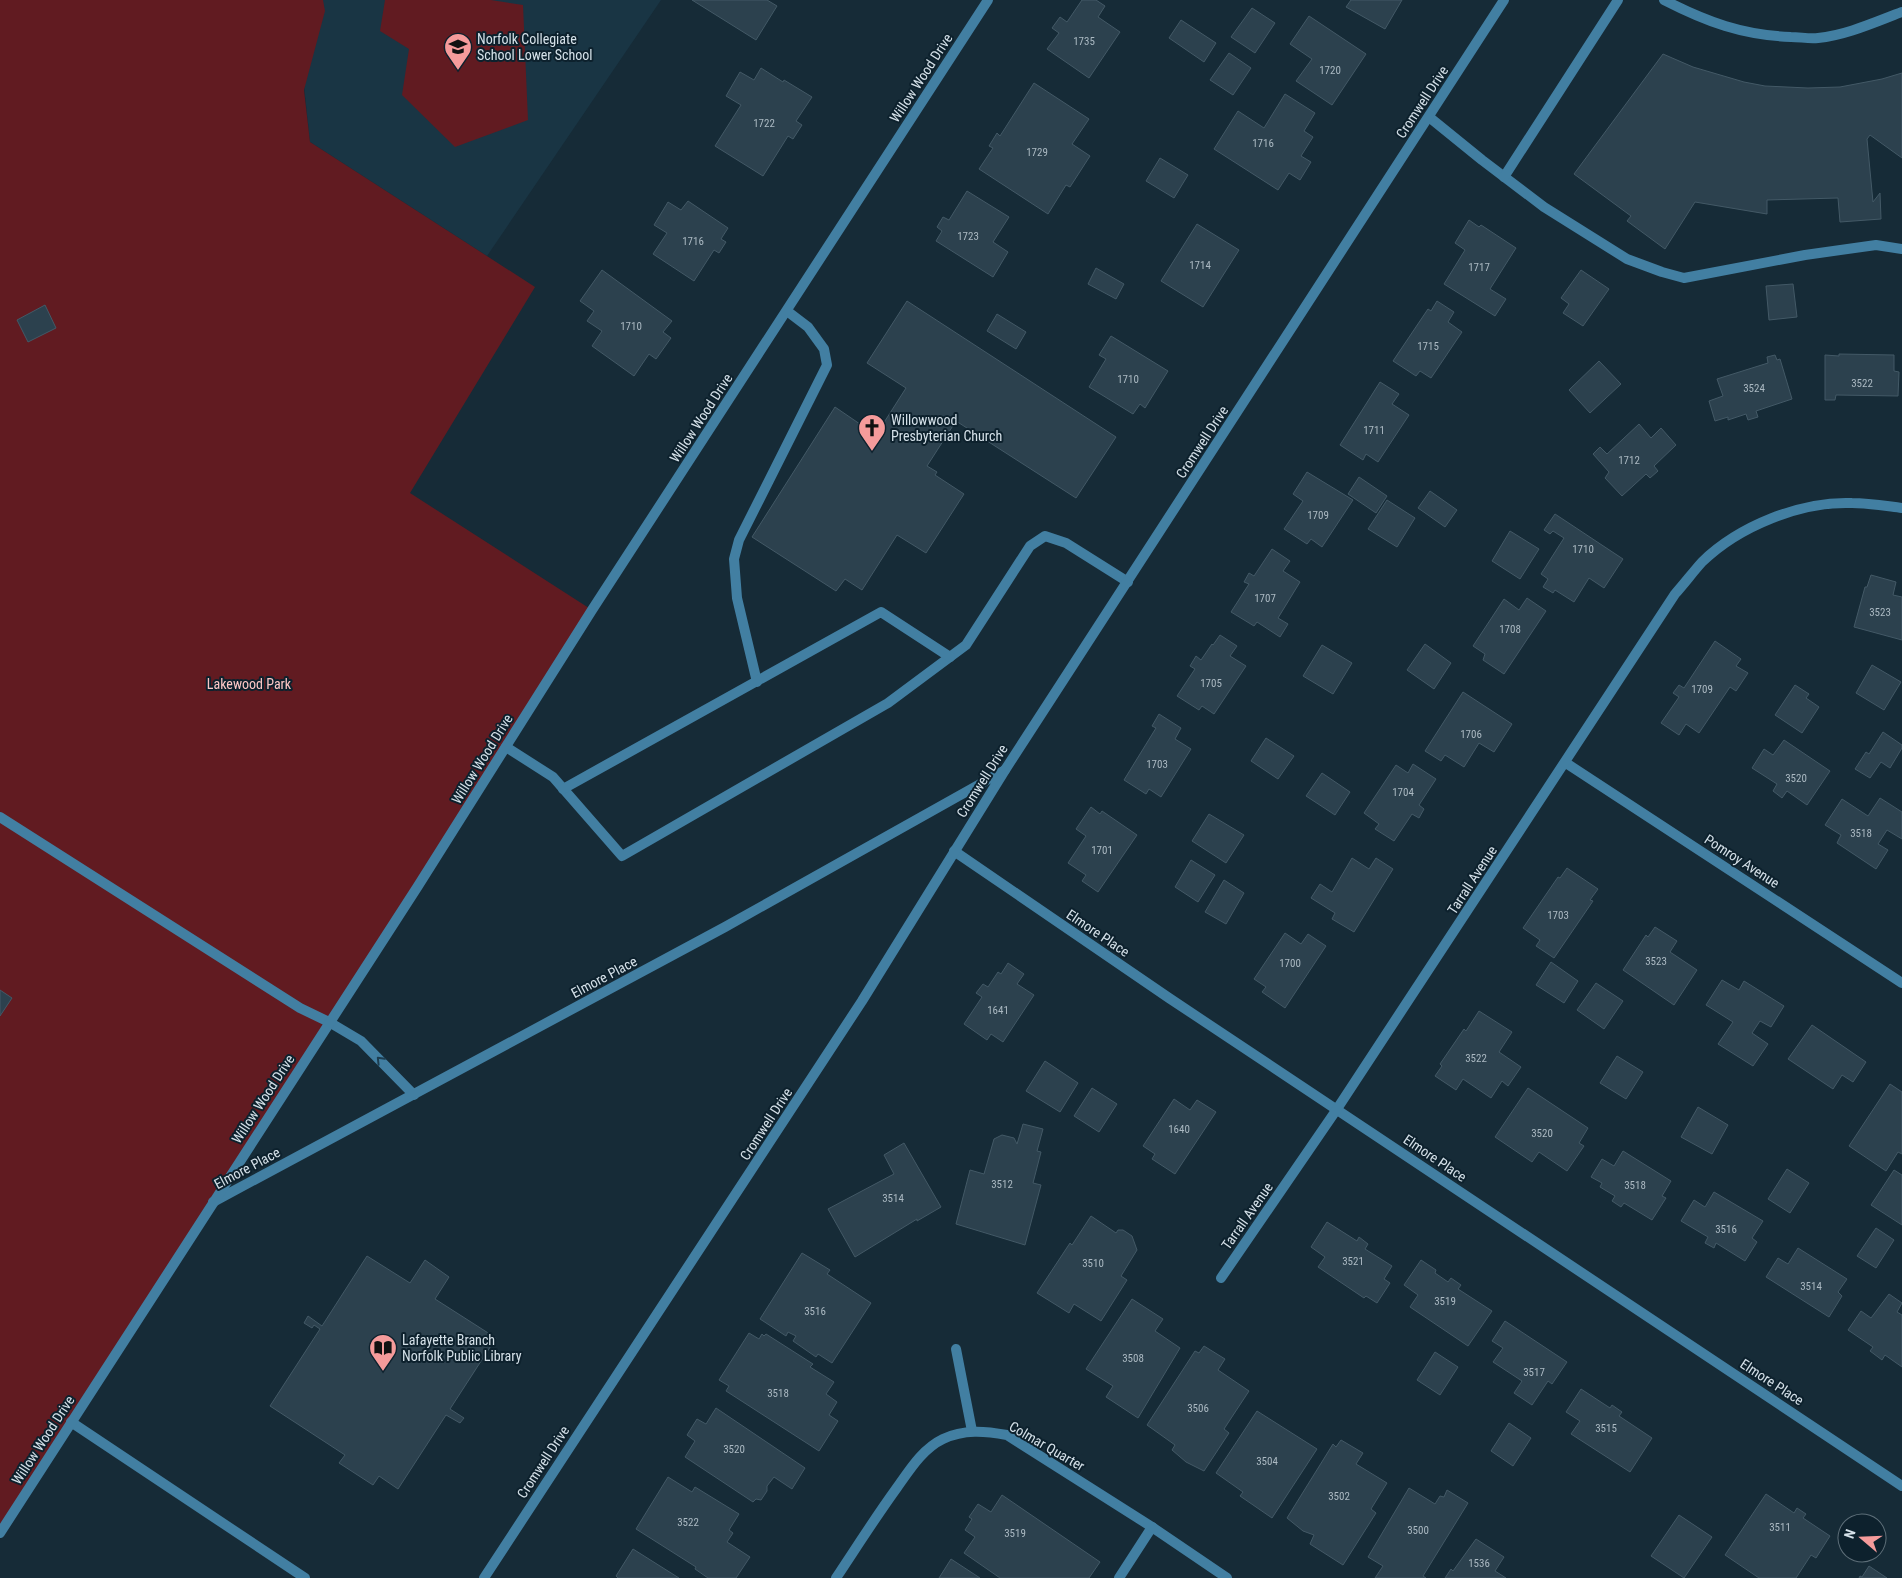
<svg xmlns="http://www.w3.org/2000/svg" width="1902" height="1578" font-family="'Roboto Condensed',sans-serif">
<rect width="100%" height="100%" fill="#162b37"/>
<!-- built -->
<path fill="#193544" d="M295,0H661L487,256L310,142Z"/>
<!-- green -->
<g fill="#611b21">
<path d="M0,0H323L325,11L304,90L310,142L535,287L410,493L592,610L0,1534Z"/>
<path d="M385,0H491L523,5L528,120L455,147L402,95L409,49L380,31Z"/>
</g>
<!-- building -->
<g fill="#2c414e" stroke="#435966">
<path d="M692,0H767L777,6L756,40Z"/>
<path d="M1082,0H1096L1105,6L1098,17L1120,32L1089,78L1047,49L1059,33L1052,28L1060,17L1067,22Z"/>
<path d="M1351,0H1402L1385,29L1346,7Z"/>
<path d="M1252,8L1275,23L1255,53L1231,37Z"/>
<path d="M1309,16L1366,54L1332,105L1296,81L1312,59L1290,44Z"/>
<path d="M1181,20L1216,43L1204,62L1169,38Z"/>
<path d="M1229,53L1251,68L1233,95L1210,80Z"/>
<path d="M1663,54L1693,67L1744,82L1765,86L1808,88L1840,87L1882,79L1902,73V158L1870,135L1867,139L1873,202L1880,193L1881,219L1840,222L1838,198L1767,200V214L1695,202L1665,249L1627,221L1631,216L1574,174Z"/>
<path d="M761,68L783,82L784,80L812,97L796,121L802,125L793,139L788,136L763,176L715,146L741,105L726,96L740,72L754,80Z"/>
<path d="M1034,83L1089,119L1072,144L1090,156L1070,187L1066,185L1048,214L979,169L993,148L989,146L997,133L1000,136Z"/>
<path d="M1285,94L1315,113L1304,131L1313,137L1301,156L1311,162L1300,180L1289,173L1278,190L1214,149L1238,111L1264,128Z"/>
<path d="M1160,158L1188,175L1174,198L1146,181Z"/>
<path d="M967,191L1009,217L993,242L1008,252L993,277L936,241L942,231L937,227L943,217L949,220Z"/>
<path d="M688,201L728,228L721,239L726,242L719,253L714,250L694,281L653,254L667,233L654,225L668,202L681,210Z"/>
<path d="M1469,220L1479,227L1481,225L1516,248L1490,289L1506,299L1495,316L1444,284L1465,250L1455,243Z"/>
<path d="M1197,224L1239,250L1203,307L1161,281Z"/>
<path d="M1096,268L1124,284L1116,299L1088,284Z"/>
<path d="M602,270L672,321L663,332L671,338L656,359L649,354L634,376L592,346L602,331L587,321L594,311L580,301Z"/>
<path d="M1581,270L1609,289L1583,326L1563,313L1569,304L1561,298Z"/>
<path d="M1793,284L1797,317L1769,320L1766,286Z"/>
<path d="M907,301L1116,437L1076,498L956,421L927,466L937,472L935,475L964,494L926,553L897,535L862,590L845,579L836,591L752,537L835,407L876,435L906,388L867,363Z"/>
<path d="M1437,301L1454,312L1448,322L1462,332L1431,378L1420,371L1416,376L1393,361L1428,309L1431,311Z"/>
<path d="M45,305L56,328L28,342L17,320Z"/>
<path d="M997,314L1026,332L1016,349L987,331Z"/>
<path d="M1111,336L1168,371L1145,408L1140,404L1133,414L1089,387L1106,359L1099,355Z"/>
<path d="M1839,354L1894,355V371L1899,372L1898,396L1836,395L1835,400H1825V355L1839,356Z"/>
<path d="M1775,355L1777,360L1780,359L1792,399L1756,411L1758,417L1748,420L1746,414L1728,420V417L1715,421L1709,401L1723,396L1717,379L1768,363L1767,357Z"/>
<path d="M1599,361L1621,384L1590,413L1569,390Z"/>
<path d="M1380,382L1399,394L1392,404L1409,415L1378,462L1366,454L1363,460L1340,445Z"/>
<path d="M1639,424L1651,438L1661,428L1676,445L1654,466L1658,471L1650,478L1646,474L1622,496L1605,478L1609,472L1593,454L1600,447L1607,454Z"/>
<path d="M1307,472L1353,500L1322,547L1311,539L1307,544L1284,529L1303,501L1293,494Z"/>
<path d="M1359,477L1387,496L1376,513L1348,494Z"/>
<path d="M1430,491L1457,510L1445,527L1418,508Z"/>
<path d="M1387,500L1415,518L1397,547L1368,529Z"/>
<path d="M1555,514L1623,559L1604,588L1589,578L1574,602L1555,590L1553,593L1543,587L1548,579L1541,574L1564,538L1553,531L1550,534L1544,530Z"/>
<path d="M1510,531L1539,549L1520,579L1492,561Z"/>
<path d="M1272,549L1290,561L1283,571L1300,582L1278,618L1288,624L1280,637L1257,622L1254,626L1231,612L1249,584L1244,582L1249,573L1254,576Z"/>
<path d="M1871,575L1896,582L1893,595L1902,597V640L1854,627L1865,587H1867Z"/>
<path d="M1527,598L1546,611L1504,674L1483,660L1485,654L1473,646L1504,599L1519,610Z"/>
<path d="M1220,635L1237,646L1230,656L1246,666L1214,714L1202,706L1199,710L1177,696L1195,669L1190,666L1196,656L1201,660L1212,644L1213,645Z"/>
<path d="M1715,641L1741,659L1736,666L1748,673L1736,691L1730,687L1699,733L1686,724L1679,735L1661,723L1679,697L1673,693L1679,685L1684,688Z"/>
<path d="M1425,644L1451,663L1434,689L1407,670Z"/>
<path d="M1322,645L1352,663L1333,694L1303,676Z"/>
<path d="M1872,665L1901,682L1884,710L1856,693Z"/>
<path d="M1795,685L1809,694L1806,698L1819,707L1802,733L1775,715Z"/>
<path d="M1463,692L1512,724L1494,752L1479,743L1464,767L1445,755L1441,761L1425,751Z"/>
<path d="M1159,714L1181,728L1175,739L1191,749L1161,797L1149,789L1146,794L1124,780L1156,728L1152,726Z"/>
<path d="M1883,732L1902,745V748L1890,768L1881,762L1870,778L1855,769L1866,752L1869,754Z"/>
<path d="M1266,738L1294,756L1278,779L1251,761Z"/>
<path d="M1784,740L1830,771L1807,805L1787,791L1782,798L1773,791L1777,784L1752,768L1764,749L1773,755Z"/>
<path d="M1413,764L1436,779L1419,805L1424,809L1419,818L1412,814L1394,841L1375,829L1379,824L1364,813L1396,765L1408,773Z"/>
<path d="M1322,773L1350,792L1335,815L1306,796Z"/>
<path d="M1880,798L1902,812V839L1887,830L1878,844L1888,850L1876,869L1837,843L1841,835L1825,825L1842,799L1868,816Z"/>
<path d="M1091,807L1100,814L1102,811L1137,835L1098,892L1082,881L1086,875L1068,863L1086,836L1076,829Z"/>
<path d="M1209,814L1244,835L1226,863L1192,841Z"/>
<path d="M1352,858L1369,869L1376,858L1393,869L1354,932L1332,919L1335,913L1311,898L1320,884L1332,892Z"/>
<path d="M1191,860L1215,875L1198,902L1175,887Z"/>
<path d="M1567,868L1598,889L1590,900L1593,901L1554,958L1536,946L1540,940L1523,928L1558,877L1560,878Z"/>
<path d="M1224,880L1244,893L1226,924L1205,912Z"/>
<path d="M1655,927L1677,941L1670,952L1697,970L1674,1005L1623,970L1646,935L1648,937Z"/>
<path d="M1285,933L1301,944L1308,934L1326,946L1285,1008L1262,992L1266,987L1254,979Z"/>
<path d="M1551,962L1578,981L1564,1003L1536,985Z"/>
<path d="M1008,963L1024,974L1017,984L1034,995L1003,1042L991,1034L987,1040L964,1024L982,997L976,993L983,984L988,987L998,972L1001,974Z"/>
<path d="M1722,980L1739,990L1744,981L1784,1006L1771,1027L1760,1021L1752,1033L1768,1044L1753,1066L1718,1044L1733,1022L1706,1005Z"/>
<path d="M1596,983L1623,1001L1604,1029L1577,1010Z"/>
<path d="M0,990L12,998L0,1016Z"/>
<path d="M1479,1011L1512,1032L1499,1052L1521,1067L1508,1086L1502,1081L1491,1098L1463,1079L1456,1090L1435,1076L1442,1066L1440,1064L1464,1029L1466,1031Z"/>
<path d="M1812,1025L1866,1062L1853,1082L1842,1075L1833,1089L1788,1059Z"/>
<path d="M1617,1056L1643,1072L1626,1099L1600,1083Z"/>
<path d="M1045,1061L1078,1083L1060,1112L1026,1091Z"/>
<path d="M1890,1084L1902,1092V1154L1898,1152L1886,1171L1849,1146Z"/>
<path d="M1092,1088L1117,1104L1099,1132L1074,1116Z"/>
<path d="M1528,1088L1588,1128L1579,1143L1584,1146L1567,1171L1539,1152L1532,1162L1495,1137Z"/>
<path d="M1174,1099L1190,1110L1197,1100L1216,1112L1175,1174L1152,1159L1155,1154L1143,1146Z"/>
<path d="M1698,1107L1728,1125L1712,1154L1681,1137Z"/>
<path d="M1023,1124L1043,1129L1037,1151L1041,1152L1033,1183L1041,1185L1025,1245L956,1224L970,1170L984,1174L994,1139L1002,1135L1014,1138L1017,1144Z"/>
<path d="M904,1143L941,1207L917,1221V1219L855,1257L828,1209L894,1174L884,1155Z"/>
<path d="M1623,1151L1671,1181L1662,1196L1666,1198L1652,1220L1624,1203L1621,1207L1612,1201L1615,1196L1600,1187L1602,1183L1591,1177L1602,1159L1614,1166Z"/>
<path d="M1787,1169L1809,1183L1790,1213L1768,1199Z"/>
<path d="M1894,1170L1902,1175V1225L1871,1205Z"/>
<path d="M1714,1192L1763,1221L1752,1238L1757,1242L1745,1261L1716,1243L1714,1248L1705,1243L1708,1237L1681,1221L1694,1200L1705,1207Z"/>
<path d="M1091,1216L1116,1233L1118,1230H1123L1132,1236L1137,1250L1121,1276L1127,1280L1101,1321L1074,1304L1069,1313L1037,1293L1070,1243L1072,1245Z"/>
<path d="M1327,1222L1357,1241L1359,1237L1368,1244L1365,1249L1392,1266L1384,1279L1390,1283L1377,1303L1366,1296L1364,1298L1318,1267L1325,1257L1311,1247Z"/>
<path d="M1876,1228L1894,1240L1876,1268L1857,1256Z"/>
<path d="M1798,1248L1847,1279L1838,1292L1842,1296L1829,1317L1766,1277L1778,1258L1788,1264Z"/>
<path d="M802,1253L830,1270L827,1274L871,1303L832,1363L818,1354L816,1357L793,1341L796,1336L788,1332L786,1336L760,1319Z"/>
<path d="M367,1256L410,1283L425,1260L449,1277L435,1299L496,1338L450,1409L464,1418L460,1423L446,1415L398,1489L379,1476L373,1485L339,1463L345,1455L270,1406L320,1329L314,1325L312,1328L304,1323L308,1316L322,1326Z"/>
<path d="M1421,1260L1436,1270L1435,1273L1448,1282L1451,1278L1461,1285L1458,1289L1492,1311L1468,1346L1410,1307L1418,1295L1404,1285Z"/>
<path d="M1889,1294L1902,1303L1897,1312L1902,1315V1367L1885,1355L1882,1360L1870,1351L1873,1347L1848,1330L1861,1311L1871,1318Z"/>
<path d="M1132,1299L1163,1319L1155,1331L1180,1348L1138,1418L1106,1397L1113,1386L1086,1369Z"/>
<path d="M1505,1321L1567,1362L1552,1384L1548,1381L1532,1405L1514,1393L1522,1381L1493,1362L1503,1348L1492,1341Z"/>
<path d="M749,1333L759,1339L762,1334L764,1336L766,1334L813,1364L810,1367L834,1382L826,1394L837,1402L829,1415L838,1421L819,1451L726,1391L729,1386L719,1380Z"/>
<path d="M1204,1346L1225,1359L1218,1370L1249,1391L1224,1429L1229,1433L1204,1471L1186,1462L1172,1450L1175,1445L1147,1425L1195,1351L1199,1353Z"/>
<path d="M1435,1352L1458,1367L1440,1395L1417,1380Z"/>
<path d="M1581,1389L1610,1408L1612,1405L1622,1412L1619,1416L1652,1438L1630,1472L1571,1434L1580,1421L1566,1412Z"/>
<path d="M716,1408L805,1468L792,1489L774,1477L767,1486V1491L761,1500L756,1499L753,1502L685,1457L695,1441L687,1435L697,1419L706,1424Z"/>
<path d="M1257,1411L1317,1449L1272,1518L1240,1496L1243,1492L1216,1473Z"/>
<path d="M1509,1423L1531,1438L1513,1466L1491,1451Z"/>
<path d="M1341,1440L1363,1453L1356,1464L1387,1483L1371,1509L1376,1513L1343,1565L1310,1544L1314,1535L1303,1531L1287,1518L1333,1444L1336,1447Z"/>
<path d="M668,1477L692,1492L695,1487L739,1514L729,1530L733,1533L727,1542L750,1557L736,1578H708L695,1569L696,1567L636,1529Z"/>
<path d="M1409,1488L1435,1504L1440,1496L1444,1497L1447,1490L1468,1503L1423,1576L1426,1578H1375L1383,1566L1368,1557Z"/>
<path d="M1766,1494L1794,1513L1797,1508L1806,1514L1803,1518L1830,1536L1816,1558L1811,1555L1796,1578H1759L1725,1555Z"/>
<path d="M1002,1495L1100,1562L1089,1578H1000L964,1553L975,1537L965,1530L972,1519L969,1517L978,1504L991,1512Z"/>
<path d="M1679,1515L1712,1537L1684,1578L1651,1556Z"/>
<path d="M1476,1539L1504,1557L1495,1571L1506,1578H1445L1451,1569L1453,1571Z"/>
<path d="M633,1549L679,1578H618L616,1576Z"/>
<path d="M951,1559L980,1578H939Z"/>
<path d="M1869,1566L1887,1578H1859L1860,1576L1862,1577Z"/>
</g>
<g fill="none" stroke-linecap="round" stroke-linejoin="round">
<!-- service -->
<g stroke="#427fa2" stroke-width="10">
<path d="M1664,0C1707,22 1742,35 1791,37C1800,37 1809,39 1818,38C1847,35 1875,22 1902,12"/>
<path d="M1429,117L1482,160L1544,207L1627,259L1662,272L1684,278L1805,255L1876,245L1902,249"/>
<path d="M1504,177L1618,0"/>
<path d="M757,682L737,598L734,559L739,540L827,365L824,349L808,327L787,311"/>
<path d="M506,747L553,777L622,856L888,703L966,645L1030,546L1045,536L1066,543L1128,582"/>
<path d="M563,789L881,612L950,657"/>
<path d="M0,817L300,1008L329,1022"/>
<path d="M71,1422L305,1578"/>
<path d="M1119,1578L1152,1527"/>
</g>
<!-- minor -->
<g stroke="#427fa2" stroke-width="10">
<path d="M1566,763L1902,983"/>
<path d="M954,851L1169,998L1902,1486"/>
<path d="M329,1022L361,1041L414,1095"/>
<path d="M213,1202L725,927L1005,770"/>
<path d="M1221,1278L1337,1109L1675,594C1684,584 1693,572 1702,562C1739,526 1801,501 1852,503C1869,503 1886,506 1902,508"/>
<path d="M956,1349L972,1431"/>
<path d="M836,1578C856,1548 875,1518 896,1489C909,1471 922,1449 943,1439C964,1429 985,1431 1007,1435L1152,1527L1227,1578"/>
</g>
<!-- tertiary -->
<g stroke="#427fa2" stroke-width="10">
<path d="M0,1533L418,886L592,610L988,0"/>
<path d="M484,1578L862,1001L1005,770L1504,0"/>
</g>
</g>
<!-- one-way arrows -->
<defs><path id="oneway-chevron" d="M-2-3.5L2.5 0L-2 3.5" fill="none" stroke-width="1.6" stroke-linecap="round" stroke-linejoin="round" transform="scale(1.25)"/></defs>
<use stroke="#1d3d50" href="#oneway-chevron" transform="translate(380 1060) rotate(-134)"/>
<!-- icons -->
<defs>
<symbol id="school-pin" viewBox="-11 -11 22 30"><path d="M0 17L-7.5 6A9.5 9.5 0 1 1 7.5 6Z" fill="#f59b9b" stroke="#0d212d"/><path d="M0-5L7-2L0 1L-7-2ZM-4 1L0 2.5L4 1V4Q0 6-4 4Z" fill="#111"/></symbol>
<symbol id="church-pin" viewBox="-11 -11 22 30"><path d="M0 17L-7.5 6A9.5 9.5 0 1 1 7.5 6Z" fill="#f59b9b" stroke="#0d212d"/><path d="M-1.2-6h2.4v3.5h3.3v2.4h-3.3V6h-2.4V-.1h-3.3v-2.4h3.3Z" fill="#111"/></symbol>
<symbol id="library-pin" viewBox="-11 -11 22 30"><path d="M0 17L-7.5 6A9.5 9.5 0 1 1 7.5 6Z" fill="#f59b9b" stroke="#0d212d"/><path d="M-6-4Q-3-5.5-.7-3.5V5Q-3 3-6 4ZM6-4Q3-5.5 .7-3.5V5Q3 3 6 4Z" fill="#111"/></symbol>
</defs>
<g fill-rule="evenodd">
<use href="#school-pin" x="442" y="31" width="32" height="43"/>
<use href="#church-pin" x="856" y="412" width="32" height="43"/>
<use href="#library-pin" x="367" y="1332" width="32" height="43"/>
</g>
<g text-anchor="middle" stroke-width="4" stroke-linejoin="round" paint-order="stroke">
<!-- number labels -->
<g font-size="11" fill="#abb9c2">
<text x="1084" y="45">1735</text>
<text x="1330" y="74">1720</text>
<text x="764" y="127">1722</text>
<text x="1263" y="147">1716</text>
<text x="1037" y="156">1729</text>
<text x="968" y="240">1723</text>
<text x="693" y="245">1716</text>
<text x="1200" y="269">1714</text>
<text x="1479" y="271">1717</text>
<text x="631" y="330">1710</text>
<text x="1428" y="350">1715</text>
<text x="1128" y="383">1710</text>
<text x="1862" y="387">3522</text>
<text x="1754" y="392">3524</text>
<text x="1374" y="434">1711</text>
<text x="1629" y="464">1712</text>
<text x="1318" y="519">1709</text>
<text x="1583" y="553">1710</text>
<text x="1265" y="602">1707</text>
<text x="1880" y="616">3523</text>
<text x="1510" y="633">1708</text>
<text x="1211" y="687">1705</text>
<text x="1702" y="693">1709</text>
<text x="1471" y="738">1706</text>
<text x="1157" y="768">1703</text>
<text x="1796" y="782">3520</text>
<text x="1403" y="796">1704</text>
<text x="1861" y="837">3518</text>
<text x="1102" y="854">1701</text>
<text x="1558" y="919">1703</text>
<text x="1656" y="965">3523</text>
<text x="1290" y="967">1700</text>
<text x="998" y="1014">1641</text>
<text x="1476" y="1062">3522</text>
<text x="1179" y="1133">1640</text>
<text x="1542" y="1137">3520</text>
<text x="1002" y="1188">3512</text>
<text x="1635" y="1189">3518</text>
<text x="893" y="1202">3514</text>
<text x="1726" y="1233">3516</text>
<text x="1353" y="1265">3521</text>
<text x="1093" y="1267">3510</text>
<text x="1811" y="1290">3514</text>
<text x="1445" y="1305">3519</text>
<text x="815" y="1315">3516</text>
<text x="1133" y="1362">3508</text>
<text x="1534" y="1376">3517</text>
<text x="778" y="1397">3518</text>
<text x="1198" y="1412">3506</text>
<text x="1606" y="1432">3515</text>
<text x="734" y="1453">3520</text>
<text x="1267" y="1465">3504</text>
<text x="1339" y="1500">3502</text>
<text x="688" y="1526">3522</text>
<text x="1780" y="1531">3511</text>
<text x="1418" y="1534">3500</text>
<text x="1015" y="1537">3519</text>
<text x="1479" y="1567">1536</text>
</g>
<!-- poi labels -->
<g font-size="14" fill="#d5e1e9" stroke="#0d212d" text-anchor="start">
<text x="477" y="44">Norfolk Collegiate<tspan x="477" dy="16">School Lower School</tspan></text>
<text x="891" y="425">Willowwood<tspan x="891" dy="16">Presbyterian Church</tspan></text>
<text x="402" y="1345">Lafayette Branch<tspan x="402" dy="16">Norfolk Public Library</tspan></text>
</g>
<!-- street labels -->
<g font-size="14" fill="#d5e1e9" stroke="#0d212d">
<text transform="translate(921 78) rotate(-57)" y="5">Willow Wood Drive</text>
<text transform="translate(1422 102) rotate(-57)" y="5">Cromwell Drive</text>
<text transform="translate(701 418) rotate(-57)" y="5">Willow Wood Drive</text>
<text transform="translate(1202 442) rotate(-57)" y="5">Cromwell Drive</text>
<text transform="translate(482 759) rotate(-58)" y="5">Willow Wood Drive</text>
<text transform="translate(982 781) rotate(-58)" y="5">Cromwell Drive</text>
<text transform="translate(1742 861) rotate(33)" y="5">Pomroy Avenue</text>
<text transform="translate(1472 880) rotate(-57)" y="5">Tarrall Avenue</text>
<text transform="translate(1098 933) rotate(34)" y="5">Elmore Place</text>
<text transform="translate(604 977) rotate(-28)" y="5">Elmore Place</text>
<text transform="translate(263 1099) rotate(-57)" y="5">Willow Wood Drive</text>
<text transform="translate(766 1124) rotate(-57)" y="5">Cromwell Drive</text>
<text transform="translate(1435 1158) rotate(34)" y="5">Elmore Place</text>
<text transform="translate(247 1168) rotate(-28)" y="5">Elmore Place</text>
<text transform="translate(1247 1216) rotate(-55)" y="5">Tarrall Avenue</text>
<text transform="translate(1772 1382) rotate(33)" y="5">Elmore Place</text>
<text transform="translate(43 1440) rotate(-57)" y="5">Willow Wood Drive</text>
<text transform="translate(1047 1446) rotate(30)" y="5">Colmar Quarter</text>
<text transform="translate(543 1462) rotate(-57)" y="5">Cromwell Drive</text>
</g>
<!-- park labels -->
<g font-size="14" fill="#fcc6c5" stroke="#0d212d">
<text x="249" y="689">Lakewood Park</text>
</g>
</g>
<!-- north arrow -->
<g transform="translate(1862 1538) rotate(289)"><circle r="24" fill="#0d212d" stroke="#5d6e78"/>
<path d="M0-4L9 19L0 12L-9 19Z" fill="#f59b9b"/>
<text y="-8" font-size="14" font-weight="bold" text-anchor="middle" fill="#d5e1e9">N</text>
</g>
</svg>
